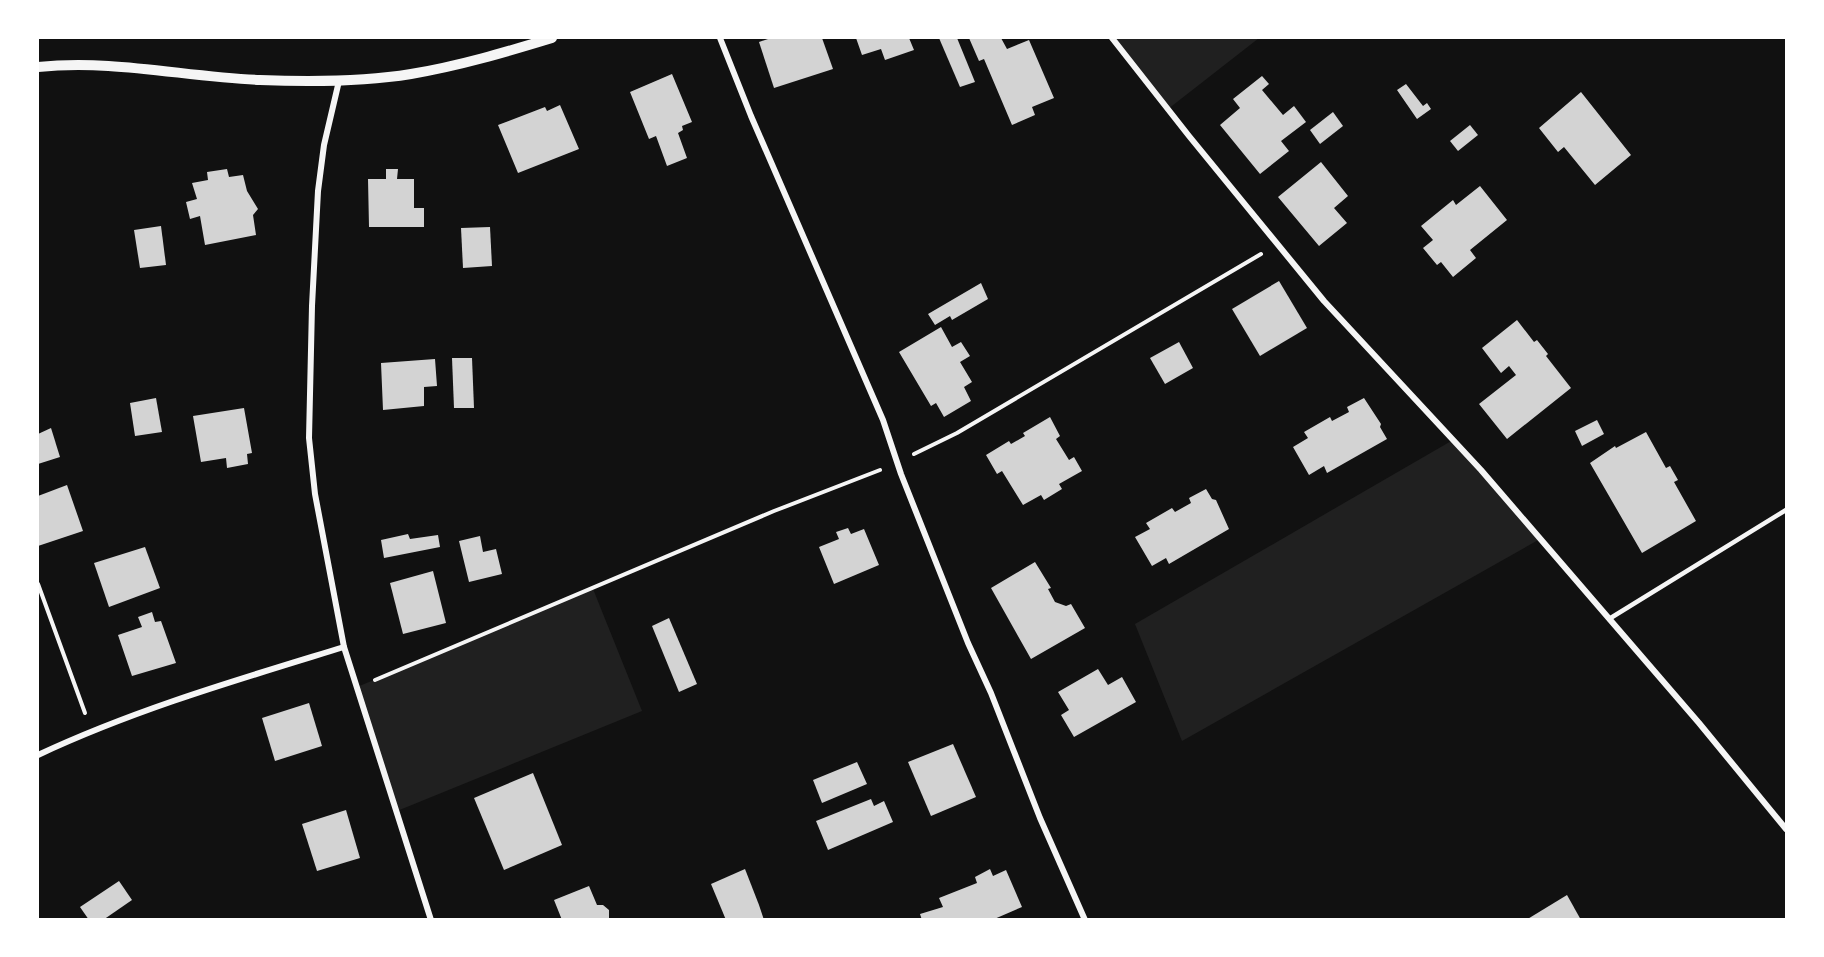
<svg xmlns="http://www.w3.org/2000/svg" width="1824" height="957" font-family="'Source Sans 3',sans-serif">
<rect width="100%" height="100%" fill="#111"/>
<!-- green -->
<g fill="#202020">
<path d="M1112,38H1259L1168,109Z"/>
<path d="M1453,440L1540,539L1182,741L1135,624Z"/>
<path d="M593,589L642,711L397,811L357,687Z"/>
</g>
<!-- building -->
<g fill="#d3d3d3">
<path d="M771,38H822L833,69L774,88L759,42Z"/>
<path d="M856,38H909L914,50L885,60L881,49L862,55Z"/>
<path d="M939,38H957L975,82L960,87Z"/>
<path d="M969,38H1001L1007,49L1029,40L1054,98L1032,107L1035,115L1012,125L984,59L979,61Z"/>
<path d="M672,74L692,122L682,126L683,130L678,133L687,158L667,166L656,136L649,139L630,92Z"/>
<path d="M1262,76L1269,84L1262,90L1283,115L1294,106L1306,122L1281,141L1289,151L1260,174L1220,125L1240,108L1233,99Z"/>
<path d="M1406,84L1423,106L1427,103L1431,109L1417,119L1397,90Z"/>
<path d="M1581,92L1631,155L1595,185L1564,147L1558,152L1539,128Z"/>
<path d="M560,105L579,149L518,173L498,125L545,107L547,111Z"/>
<path d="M1333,112L1343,126L1320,144L1310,130Z"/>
<path d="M1470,125L1478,135L1458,151L1450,141Z"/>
<path d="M1321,162L1348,196L1334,208L1347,223L1319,246L1278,197Z"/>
<path d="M227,169L229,177L243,175L247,191L258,209L253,215L256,235L205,245L200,216L190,219L186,202L197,199L192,183L208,180L207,172Z"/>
<path d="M386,169H398L397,179H414V208H424V227H369L368,179H386Z"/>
<path d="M1480,186L1507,220L1470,250L1476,258L1453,277L1441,262L1437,265L1423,248L1433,240L1421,226L1453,200L1456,205Z"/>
<path d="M161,226L166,265L140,268L134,230Z"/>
<path d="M490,227L492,266L463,268L461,228Z"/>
<path d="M1279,281L1307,328L1260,356L1232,309Z"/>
<path d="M981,283L988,299L952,320L950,316L935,325L928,314Z"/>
<path d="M1517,320L1534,342L1537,340L1548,354L1546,356L1571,388L1507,439L1479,404L1516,375L1509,366L1501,373L1482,348Z"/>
<path d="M941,327L952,347L961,342L970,356L960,362L972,382L964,387L971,401L944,417L936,403L931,406L899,352Z"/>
<path d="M1179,342L1193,368L1165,384L1150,358Z"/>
<path d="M452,358H472L474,408H454Z"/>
<path d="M435,359L437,386L424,387V406L383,410L381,363Z"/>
<path d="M156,398L162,432L135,436L130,403Z"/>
<path d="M1364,398L1381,424L1380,427L1387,439L1327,473L1324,466L1309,475L1293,447L1308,438L1304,432L1330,417L1332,421L1349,412L1347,407Z"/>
<path d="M244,408L252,453L247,454L248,464L227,468L226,458L201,462L193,416Z"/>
<path d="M1050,417L1060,436L1056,439L1069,460L1074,457L1082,471L1059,484L1062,489L1044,500L1041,495L1023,505L1002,471L997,474L986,455L1009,441L1011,444L1025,436L1023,433Z"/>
<path d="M1597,420L1604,434L1582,446L1575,431Z"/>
<path d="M51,428L60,457L38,464V434Z"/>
<path d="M1646,432L1666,468L1670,466L1678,480L1674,482L1696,521L1642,553L1590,463L1615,446L1616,448Z"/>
<path d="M67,485L83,531L38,546V496Z"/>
<path d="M1206,489L1212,499L1216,500L1229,529L1169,564L1166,558L1152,566L1135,537L1150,529L1146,523L1172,508L1175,512L1191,503L1189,498Z"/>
<path d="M848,528L851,534L864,529L879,565L834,584L819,547L839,539L836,532Z"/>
<path d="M408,534L410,539L438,535L440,547L384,558L381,540Z"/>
<path d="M480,536L483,552L496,549L502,574L469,582L459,541Z"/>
<path d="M145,547L160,588L109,607L94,563Z"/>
<path d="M1035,562L1051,588L1048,589L1055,602L1066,606L1071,604L1085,628L1031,659L991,588Z"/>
<path d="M433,571L446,623L403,634L390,583Z"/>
<path d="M152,612L155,622L161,621L176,663L132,676L118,635L142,627L138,617Z"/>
<path d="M669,618L697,684L679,692L652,626Z"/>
<path d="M1098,669L1108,685L1122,677L1136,702L1074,737L1061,715L1069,710L1058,692Z"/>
<path d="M309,703L322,746L275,761L262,718Z"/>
<path d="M953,744L976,797L931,816L908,762Z"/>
<path d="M857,762L867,784L822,803L813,780Z"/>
<path d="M533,773L562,845L504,870L474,798Z"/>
<path d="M871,799L874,806L884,801L893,822L828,850L816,821Z"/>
<path d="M346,810L360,858L317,871L302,824Z"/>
<path d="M745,869L759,905L764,920H726L711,884Z"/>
<path d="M990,869L993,876L1006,870L1022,907L992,920H922L920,914L943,907L939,898L977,883L975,877Z"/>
<path d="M119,881L132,900L103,920H89L80,907Z"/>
<path d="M589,886L597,905H603L609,910V920H562L554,900Z"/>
<path d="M1567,895L1581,920H1526Z"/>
</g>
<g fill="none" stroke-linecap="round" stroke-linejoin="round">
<!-- path -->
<g stroke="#f5f5f5" stroke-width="4">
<path d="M914,454L957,433L1261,254"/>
<path d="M38,584L85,713"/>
<path d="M375,680L774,511L880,470"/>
</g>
<!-- service -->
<path stroke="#f5f5f5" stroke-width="4.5" d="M1609,619L1786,510"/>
<!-- minor -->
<g stroke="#f5f5f5" stroke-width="6">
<path d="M720,38L751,116L883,420L901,474L968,643L991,693L1040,818L1085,920"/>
<path d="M1112,38L1189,136L1324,301L1481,470L1699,723L1786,829"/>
<path d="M339,81L324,145L318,191L312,306L309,438L315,494L344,647L431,920"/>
<path d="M38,755C136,709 240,679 344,647"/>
</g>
<!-- tertiary -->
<path stroke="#f5f5f5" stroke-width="10" d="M38,67C113,59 185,77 260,80C309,82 362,82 411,74C459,66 506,52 552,38"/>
</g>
<!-- border -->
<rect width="1824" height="957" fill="none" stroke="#ffffff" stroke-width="78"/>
</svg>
